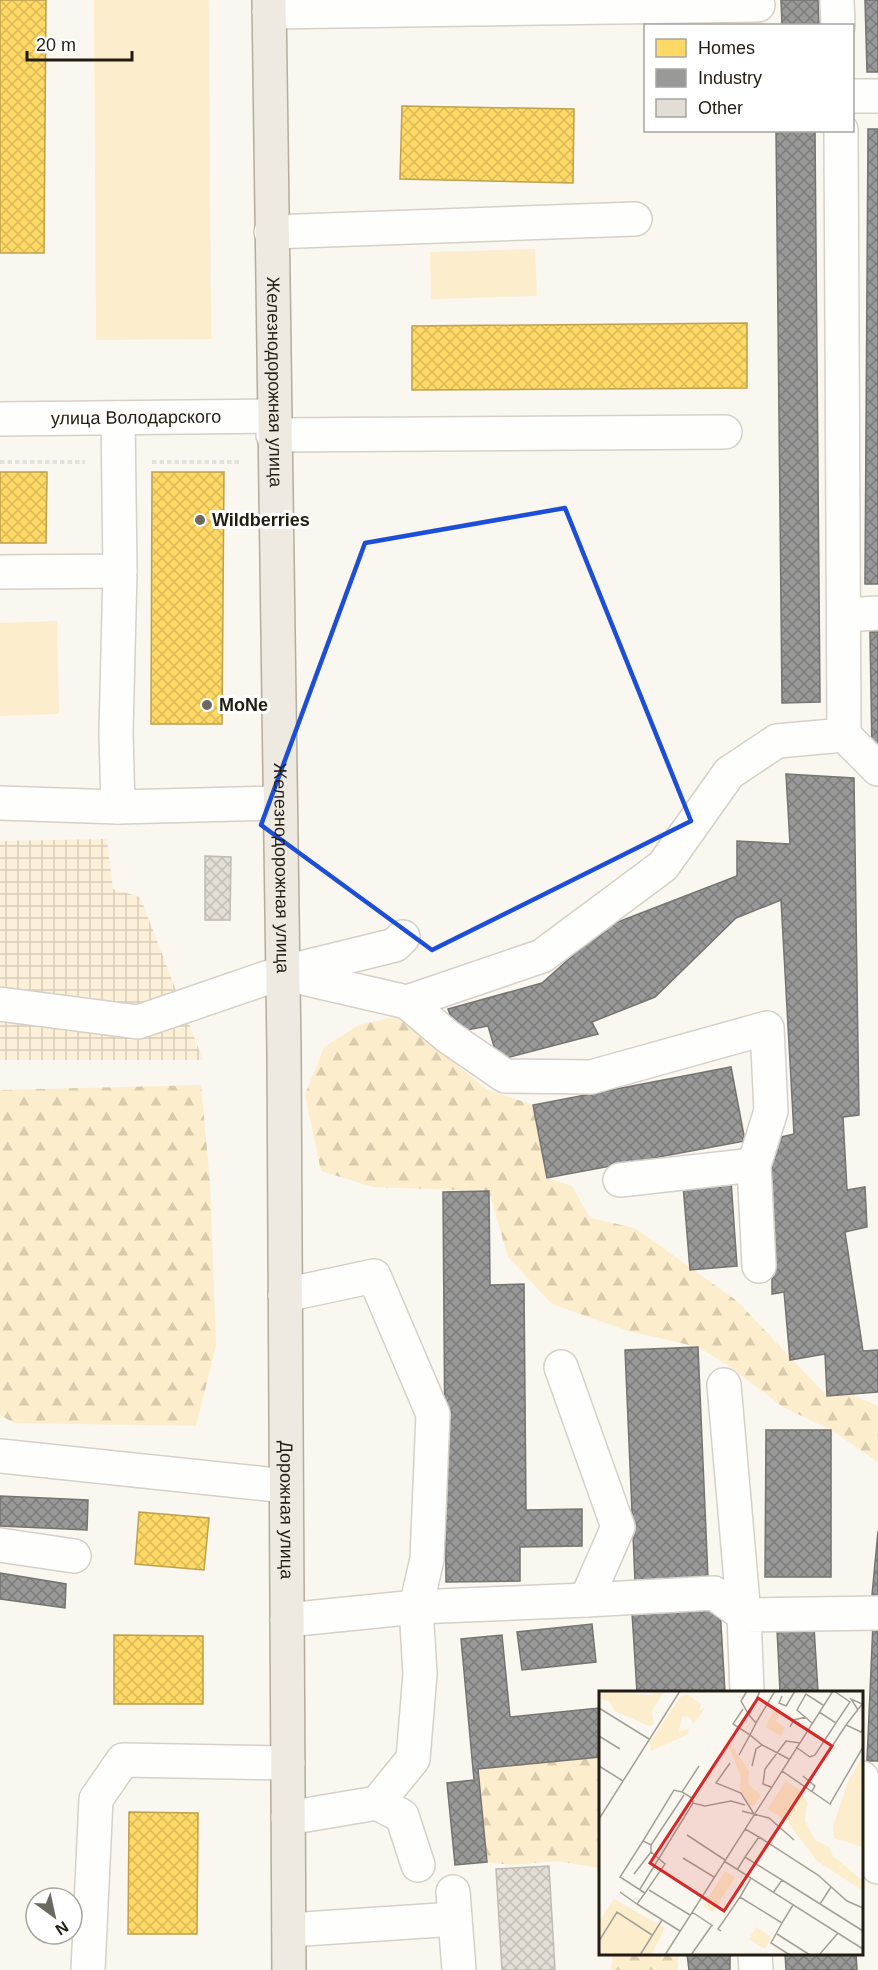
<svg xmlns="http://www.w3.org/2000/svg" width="878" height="1970" font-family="Helvetica,sans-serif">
<defs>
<pattern id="industrial-grid" width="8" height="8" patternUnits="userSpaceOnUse" patternTransform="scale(1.5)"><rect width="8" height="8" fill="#fcf0d8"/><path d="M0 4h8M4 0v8" fill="none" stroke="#d8cdb8"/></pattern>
<pattern id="forest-firs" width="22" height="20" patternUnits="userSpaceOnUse" patternTransform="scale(1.5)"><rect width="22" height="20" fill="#fcedcc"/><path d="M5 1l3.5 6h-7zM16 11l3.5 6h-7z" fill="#d8cbae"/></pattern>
<pattern id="homes-cross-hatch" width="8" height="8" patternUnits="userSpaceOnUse" patternTransform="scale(1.5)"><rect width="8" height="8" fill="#ffd966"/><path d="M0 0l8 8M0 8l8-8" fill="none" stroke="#daba57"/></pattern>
<pattern id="industry-cross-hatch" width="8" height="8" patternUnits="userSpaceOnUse" patternTransform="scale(1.5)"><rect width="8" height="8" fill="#999"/><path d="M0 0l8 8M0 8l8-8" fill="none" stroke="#7c7c7b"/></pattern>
<pattern id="building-cross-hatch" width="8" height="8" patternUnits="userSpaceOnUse" patternTransform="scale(1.5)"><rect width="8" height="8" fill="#e2ded5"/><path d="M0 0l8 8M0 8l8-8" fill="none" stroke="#c2beb6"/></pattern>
</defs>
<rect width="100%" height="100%" fill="#faf7f0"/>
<!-- industrial -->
<path fill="url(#industrial-grid)" d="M107,839L113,889L140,897L203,1060H0V841Z"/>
<!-- forest -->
<g fill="url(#forest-firs)">
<path d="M399,1016L486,1089L533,1105L547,1178L572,1186L590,1218L635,1228L737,1301L827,1396L851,1394L878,1406V1462L831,1430L783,1407L729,1366L698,1347L628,1331L552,1304L508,1257L489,1191L373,1187L321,1171L305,1095L324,1047L359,1025Z"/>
<path d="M201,1085L210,1182L216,1346L196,1426L14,1423L0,1415V1090Z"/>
<path d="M600,1757V1868L556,1861L512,1865L487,1862L478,1769Z"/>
<path d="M613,1954H678V1970H611Z"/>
</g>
<!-- park -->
<g fill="#fcedcc">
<path d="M94,0H209L211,339L96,340Z"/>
<path d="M535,249L537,296L431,299L430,252Z"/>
<path d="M57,621L59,714L0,716V623Z"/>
</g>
<!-- homes -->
<g fill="url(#homes-cross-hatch)" stroke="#bda14d" stroke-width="1.5">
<path d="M0,0H46L44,253H0Z"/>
<path d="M402,106L574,109L573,183L400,179Z"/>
<path d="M747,323V388L412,390V326Z"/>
<path d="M0,472H47L46,543H0Z"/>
<path d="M152,472H224L222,724H151Z"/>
<path d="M139,1512L209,1518L204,1570L135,1564Z"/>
<path d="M114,1635L203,1636V1704H114Z"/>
<path d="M129,1812L198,1813L197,1934H128Z"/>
</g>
<!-- industry -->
<g fill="url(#industry-cross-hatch)" stroke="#757470" stroke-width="1.5">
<path d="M781,0H818L819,26H782Z"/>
<path d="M865,0H878V72H867Z"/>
<path d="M868,129H878V584H865Z"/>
<path d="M776,130H815L820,702L782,703Z"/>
<path d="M870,632H878V754H872Z"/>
<path d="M786,774L854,778L859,1115L843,1117L847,1190L865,1187L867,1227L845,1232L863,1351L878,1350V1392L827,1396L825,1354L790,1360L784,1292L772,1294V1139L794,1134L781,900L736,918L655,997L592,1022L598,1034L498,1060L488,1026L456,1032L448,1009L542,983L605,927L737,876V841L790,844Z"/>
<path d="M731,1067L745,1141L547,1178L533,1105Z"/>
<path d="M731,1181L737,1266L690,1270L683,1185Z"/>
<path d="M489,1191L490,1285L524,1284L526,1510L582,1509V1546L520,1547V1581L446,1582L443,1192Z"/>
<path d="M698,1347L708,1578L635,1581L625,1350Z"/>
<path d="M766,1430H831V1577H765Z"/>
<path d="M0,1496L88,1500L87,1530L0,1526Z"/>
<path d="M878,1531V1596L872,1595Z"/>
<path d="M0,1573L66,1584L65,1608L0,1599Z"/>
<path d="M720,1608L725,1692H637L632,1613Z"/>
<path d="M873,1623H878V1761H867Z"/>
<path d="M592,1624L596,1662L522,1670L517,1632Z"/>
<path d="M814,1627L818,1692H780L777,1629Z"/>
<path d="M502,1635L510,1717L599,1708L600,1757L478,1769L487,1862L455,1865L447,1783L474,1780L461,1639Z"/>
<path d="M687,1954H730V1970H689Z"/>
<path d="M785,1954H856L857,1970H786Z"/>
</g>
<!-- building -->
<g fill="url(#building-cross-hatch)" stroke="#c0bcb4" stroke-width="1.5">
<path d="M205,856L231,857L230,920H205Z"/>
<path d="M549,1866L555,1970H502L496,1869Z"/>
</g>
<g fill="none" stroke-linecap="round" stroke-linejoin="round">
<defs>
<g id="minor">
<path d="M837,0L838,26"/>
<path d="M269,12L758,5"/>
<path d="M852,96H878"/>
<path d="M271,232L635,219"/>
<path id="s1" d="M0,419L273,416"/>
<path d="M273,435L725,432"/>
<path d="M120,571L116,733L118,807L279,803"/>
<path d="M0,572L120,571L118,418"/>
<path d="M844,615L878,613"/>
<path d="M844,735L878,769"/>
<path d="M0,803L118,807"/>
<path d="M281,973L407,1002L447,1036L505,1076L591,1077L767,1028L771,1111L754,1165L759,1266"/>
<path d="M407,1002L542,956L663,866L729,773L777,741L844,735L841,130"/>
<path d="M0,1004L138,1022L281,973L395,945L403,937"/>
<path d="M620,1180L754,1165"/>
<path d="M285,1295L374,1276L433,1414L427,1559L416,1607L420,1674L413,1759L377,1803L288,1818"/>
<path d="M561,1367L618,1527L586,1600L714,1593L744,1615L724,1385"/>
<path d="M0,1456L286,1486"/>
<path d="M0,1545L74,1556"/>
<path d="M287,1620L416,1607L586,1600"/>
<path d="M747,1692L744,1615L878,1613"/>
<path d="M862,1778L878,1867"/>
<path d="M377,1803L402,1816L418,1865"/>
<path d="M453,1892L459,1970"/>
<path d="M289,1930L455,1919"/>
<path d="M755,1954L756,1970"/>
<path d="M88,1970L96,1799L123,1760L288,1763"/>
</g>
<g id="major">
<path id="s2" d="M269,0L284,1052L289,1970"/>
</g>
</defs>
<!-- minor casing -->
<use href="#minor" stroke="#d5d0c8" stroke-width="36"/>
<!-- major casing -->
<use href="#major" stroke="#b5ad9b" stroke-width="36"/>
<!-- path -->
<g stroke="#e2e1de" stroke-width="4" stroke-dasharray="4.5 3" stroke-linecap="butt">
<path d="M0,462H85"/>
<path d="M152,462H241"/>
</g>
<!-- minor -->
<use href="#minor" stroke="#fefefd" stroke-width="33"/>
<!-- major -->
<use href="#major" stroke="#eeeae1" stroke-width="33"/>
</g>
<!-- marked area -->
<path fill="none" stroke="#1d4ed8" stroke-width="4.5" stroke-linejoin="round" d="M565,508L691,821L432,950L261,825L365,543Z"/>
<!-- markers -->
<g fill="#6e6960" stroke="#fff" stroke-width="2">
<circle cx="200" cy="520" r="6"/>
<circle cx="207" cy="705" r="6"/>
</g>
<g text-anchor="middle" stroke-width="6" stroke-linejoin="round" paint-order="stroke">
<!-- street labels -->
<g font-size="18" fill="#221d12" stroke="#fff">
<text dy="6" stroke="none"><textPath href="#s2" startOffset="382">Железнодорожная улица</textPath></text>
<text dy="6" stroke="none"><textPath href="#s1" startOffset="136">улица Володарского</textPath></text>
<text dy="6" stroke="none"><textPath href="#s2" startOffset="868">Железнодорожная улица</textPath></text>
<text dy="6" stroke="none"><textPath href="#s2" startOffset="1510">Дорожная улица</textPath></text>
</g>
<!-- poi labels -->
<g font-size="18" font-weight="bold" fill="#221d12" stroke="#fff" text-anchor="start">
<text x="212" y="526">Wildberries</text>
<text x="219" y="711">MoNe</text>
</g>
</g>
<!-- overview -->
<g transform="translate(599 1691)">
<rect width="264" height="264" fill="#faf7f0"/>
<path d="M0,0L49,4L65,0L53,20L55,33L50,35L16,20L10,10L0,8ZM88,3L102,13L100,20L105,17L103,22L94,33L91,26L83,25L80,40L90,38L89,43L52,60L51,51L81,6ZM178,15L182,20L177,30L186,37L182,45L166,36ZM126,45L150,80L149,93L162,104L155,115H151L141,98L142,86ZM187,90L202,100L208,111L206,130L216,149L229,155L234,165L264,190V200L218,170L188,130L168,118ZM157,236L173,246L166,258L150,248Z" fill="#fcedcc"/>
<path d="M264,65V156L235,147L234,135L249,91Z" fill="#fcedcc"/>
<path d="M126,180L136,186L114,221L104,215ZM15,208L66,237L52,264H0V231Z" fill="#fcedcc"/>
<path fill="none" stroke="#a4a097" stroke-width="1.5" d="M148,0L142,10L150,24L161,0M183,5L180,12L187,15L196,0M264,12L247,34L262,41L264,38M0,17L50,48M144,18L134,33L151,44L157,32M259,19L252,8L263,13M220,21L237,32L251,11L235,0M150,24L157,32L176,0M213,32L198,19L207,3L224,14M191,36L195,29L207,26M0,45L21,58M163,54L190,68M197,56L211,66L216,64L237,32M230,60L247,34M140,64L151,44L163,54L157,58L153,75M131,72L117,92L142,102L155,123M0,75L24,90M183,80L231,113L264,56M204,85L216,95L213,100M172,96L164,93L166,78L187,50L201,52M83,101L75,99L44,150L52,154L85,104M93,107L83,101L100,75M94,112L93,107L121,64M143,120L170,127L195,149M0,128L81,0M146,138L160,146L146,166M88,144L126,169M160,146L219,184L248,210L264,217M84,167L115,186M125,170L264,258M62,179L103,205M138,179L146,166L183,189L174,202M35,183L52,161M183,189L264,240M41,198L94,112L106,115L132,110L146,114M50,199L91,224M21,201L38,213L46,202L21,186L44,150M46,202L66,173L52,161V154M141,206L152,187M38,213L81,240M221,213L232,196M93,221L114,235M183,232L172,252L191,264M122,240L119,238L141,206L183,232L194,214M178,243L211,264M0,250L18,221L53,244M41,264L63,229M66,264L234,0M92,264L113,234M220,264L239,242"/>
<path fill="#d62828" fill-opacity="0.15" stroke="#d62828" stroke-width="3" d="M159,7L233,55L125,220L51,172Z"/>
<rect width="264" height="264" fill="none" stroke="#221d12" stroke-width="3"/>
</g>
<!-- legend -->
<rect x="644" y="24" width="210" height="108" fill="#ffffff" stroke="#a7a5a0" stroke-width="1.5"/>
<rect x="656" y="39" width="30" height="18" fill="#ffd966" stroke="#a7a5a0" stroke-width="1.5"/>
<text x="698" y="54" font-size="18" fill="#221d12">Homes</text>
<rect x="656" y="69" width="30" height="18" fill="#999999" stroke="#a7a5a0" stroke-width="1.5"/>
<text x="698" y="84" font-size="18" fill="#221d12">Industry</text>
<rect x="656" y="99" width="30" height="18" fill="#e2ded5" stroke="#a7a5a0" stroke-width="1.5"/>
<text x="698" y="114" font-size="18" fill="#221d12">Other</text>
<!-- north arrow -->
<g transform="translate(54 1916) rotate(147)"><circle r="28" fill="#ffffff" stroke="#a7a5a0" stroke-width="1.5"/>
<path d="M0-4.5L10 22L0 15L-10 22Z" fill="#6e6960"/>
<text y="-9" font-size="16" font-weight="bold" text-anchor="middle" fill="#221d12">N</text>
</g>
<!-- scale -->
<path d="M27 51v9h105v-9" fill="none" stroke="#221d12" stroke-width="3"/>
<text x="36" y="51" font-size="18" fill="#221d12" stroke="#ffffff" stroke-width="4.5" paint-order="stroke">20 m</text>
</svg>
